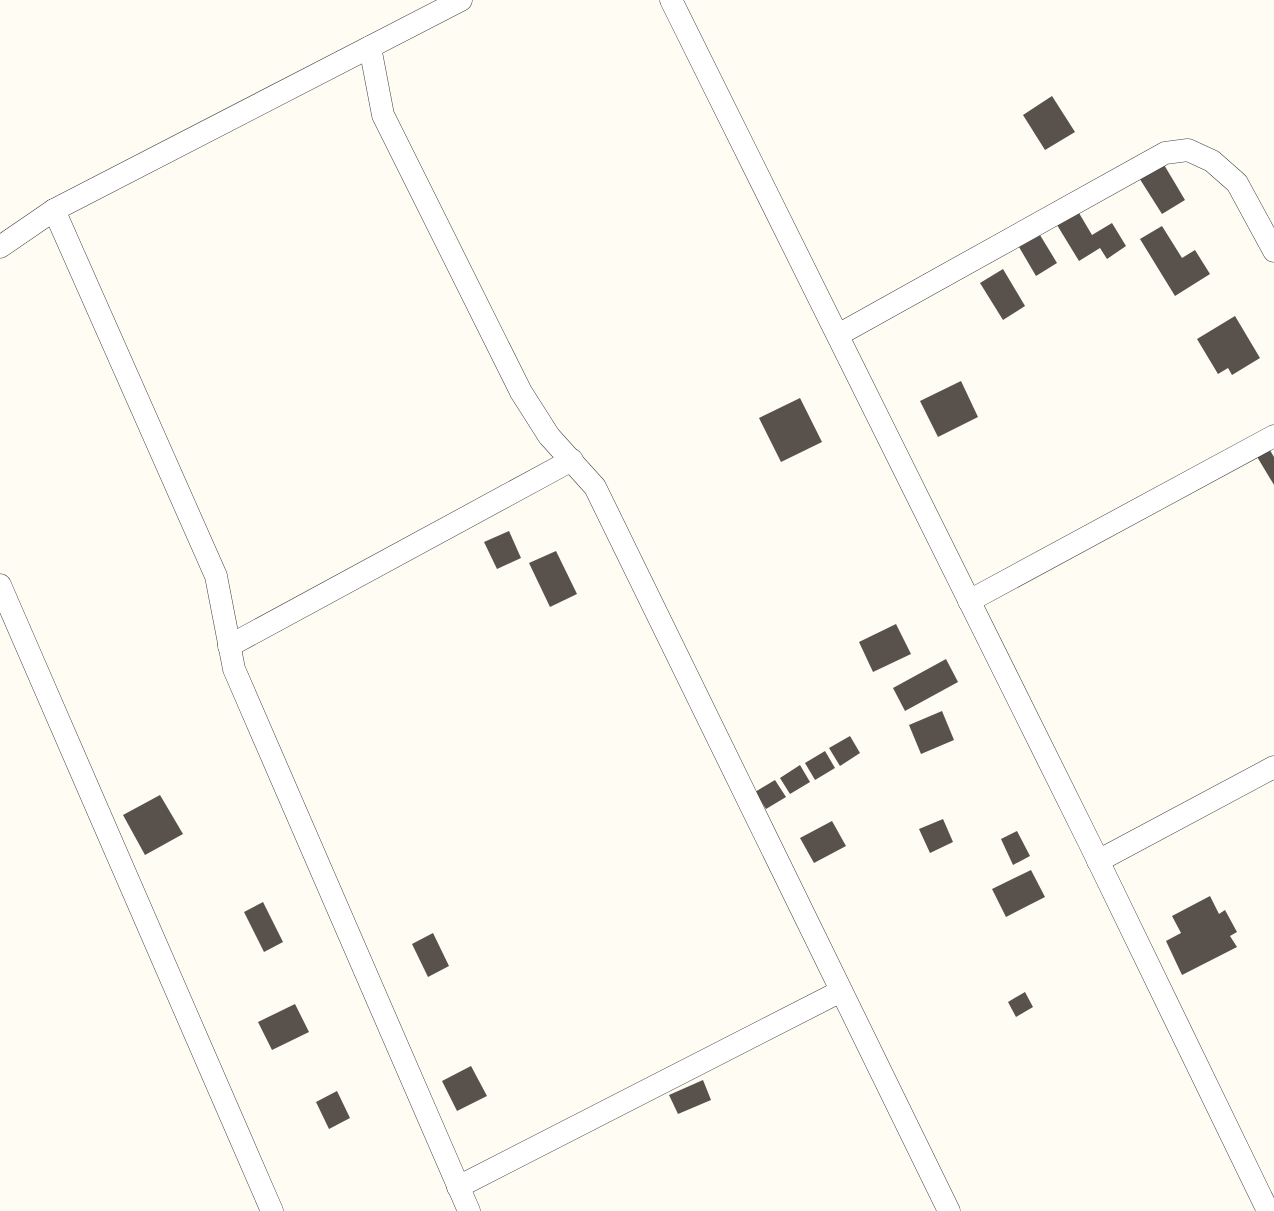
<svg xmlns="http://www.w3.org/2000/svg" width="1274" height="1211" font-family="'Crimson Pro',serif">
<rect width="100%" height="100%" fill="#fffcf4"/>
<!-- building -->
<g fill="#59514c">
<path d="M1052,96L1075,132L1045,150L1023,115Z"/>
<path d="M1160,158L1185,200L1162,214L1136,173Z"/>
<path d="M1079,213L1092,235L1112,223L1126,246L1107,259L1100,248L1079,261L1057,225Z"/>
<path d="M1162,226L1182,258L1195,250L1210,274L1175,296L1140,239Z"/>
<path d="M1040,235L1057,263L1036,276L1019,247Z"/>
<path d="M1003,269L1025,306L1003,320L980,283Z"/>
<path d="M1235,316L1260,358L1232,375L1228,368L1218,374L1197,339Z"/>
<path d="M961,381L978,417L938,437L920,401Z"/>
<path d="M800,398L822,442L781,462L759,418Z"/>
<path d="M1268,447L1274,457V485L1256,455Z"/>
<path d="M509,531L521,558L497,569L484,542Z"/>
<path d="M556,551L577,594L550,607L529,563Z"/>
<path d="M896,624L911,654L873,672L859,642Z"/>
<path d="M946,659L958,682L905,711L893,688Z"/>
<path d="M942,711L954,740L921,754L909,725Z"/>
<path d="M850,736L860,753L840,766L829,748Z"/>
<path d="M825,751L835,768L815,780L805,763Z"/>
<path d="M800,765L810,782L790,794L780,778Z"/>
<path d="M775,780L786,797L766,809L755,792Z"/>
<path d="M160,795L183,834L145,855L123,815Z"/>
<path d="M943,819L953,842L930,853L919,829Z"/>
<path d="M832,821L846,846L814,863L800,838Z"/>
<path d="M1017,831L1030,856L1013,865L1001,839Z"/>
<path d="M1031,870L1045,897L1006,917L992,889Z"/>
<path d="M1210,896L1219,914L1225,910L1237,932L1230,936L1237,947L1182,975L1166,941L1181,933L1172,916Z"/>
<path d="M263,902L283,942L264,952L244,912Z"/>
<path d="M433,933L449,966L428,977L412,944Z"/>
<path d="M1025,992L1033,1007L1016,1017L1008,1002Z"/>
<path d="M295,1004L309,1032L272,1050L258,1022Z"/>
<path d="M471,1066L487,1096L457,1111L442,1081Z"/>
<path d="M703,1080L711,1100L678,1114L669,1095Z"/>
<path d="M337,1091L350,1118L329,1129L316,1102Z"/>
</g>
<g fill="none" stroke-linecap="round" stroke-linejoin="round">
<defs>
<g id="street">
<path d="M671,0L1090,844L1268,1211"/>
<path d="M370,47L383,115L521,392L549,436L595,487L949,1211"/>
<path d="M54,210L216,576L234,669L469,1211"/>
<path d="M0,247L54,210L461,0"/>
<path d="M838,335L1165,153L1188,150L1212,161L1237,183L1274,251"/>
<path d="M0,585L272,1211"/>
<path d="M969,601L1274,436"/>
<path d="M229,646L572,460"/>
<path d="M1098,861L1274,767"/>
<path d="M458,1187L841,991"/>
</g>
</defs>
<!-- street casing -->
<use href="#street" stroke="#434343" stroke-width="23"/>
<!-- street -->
<use href="#street" stroke="#fff" stroke-width="22"/>
</g>
</svg>
